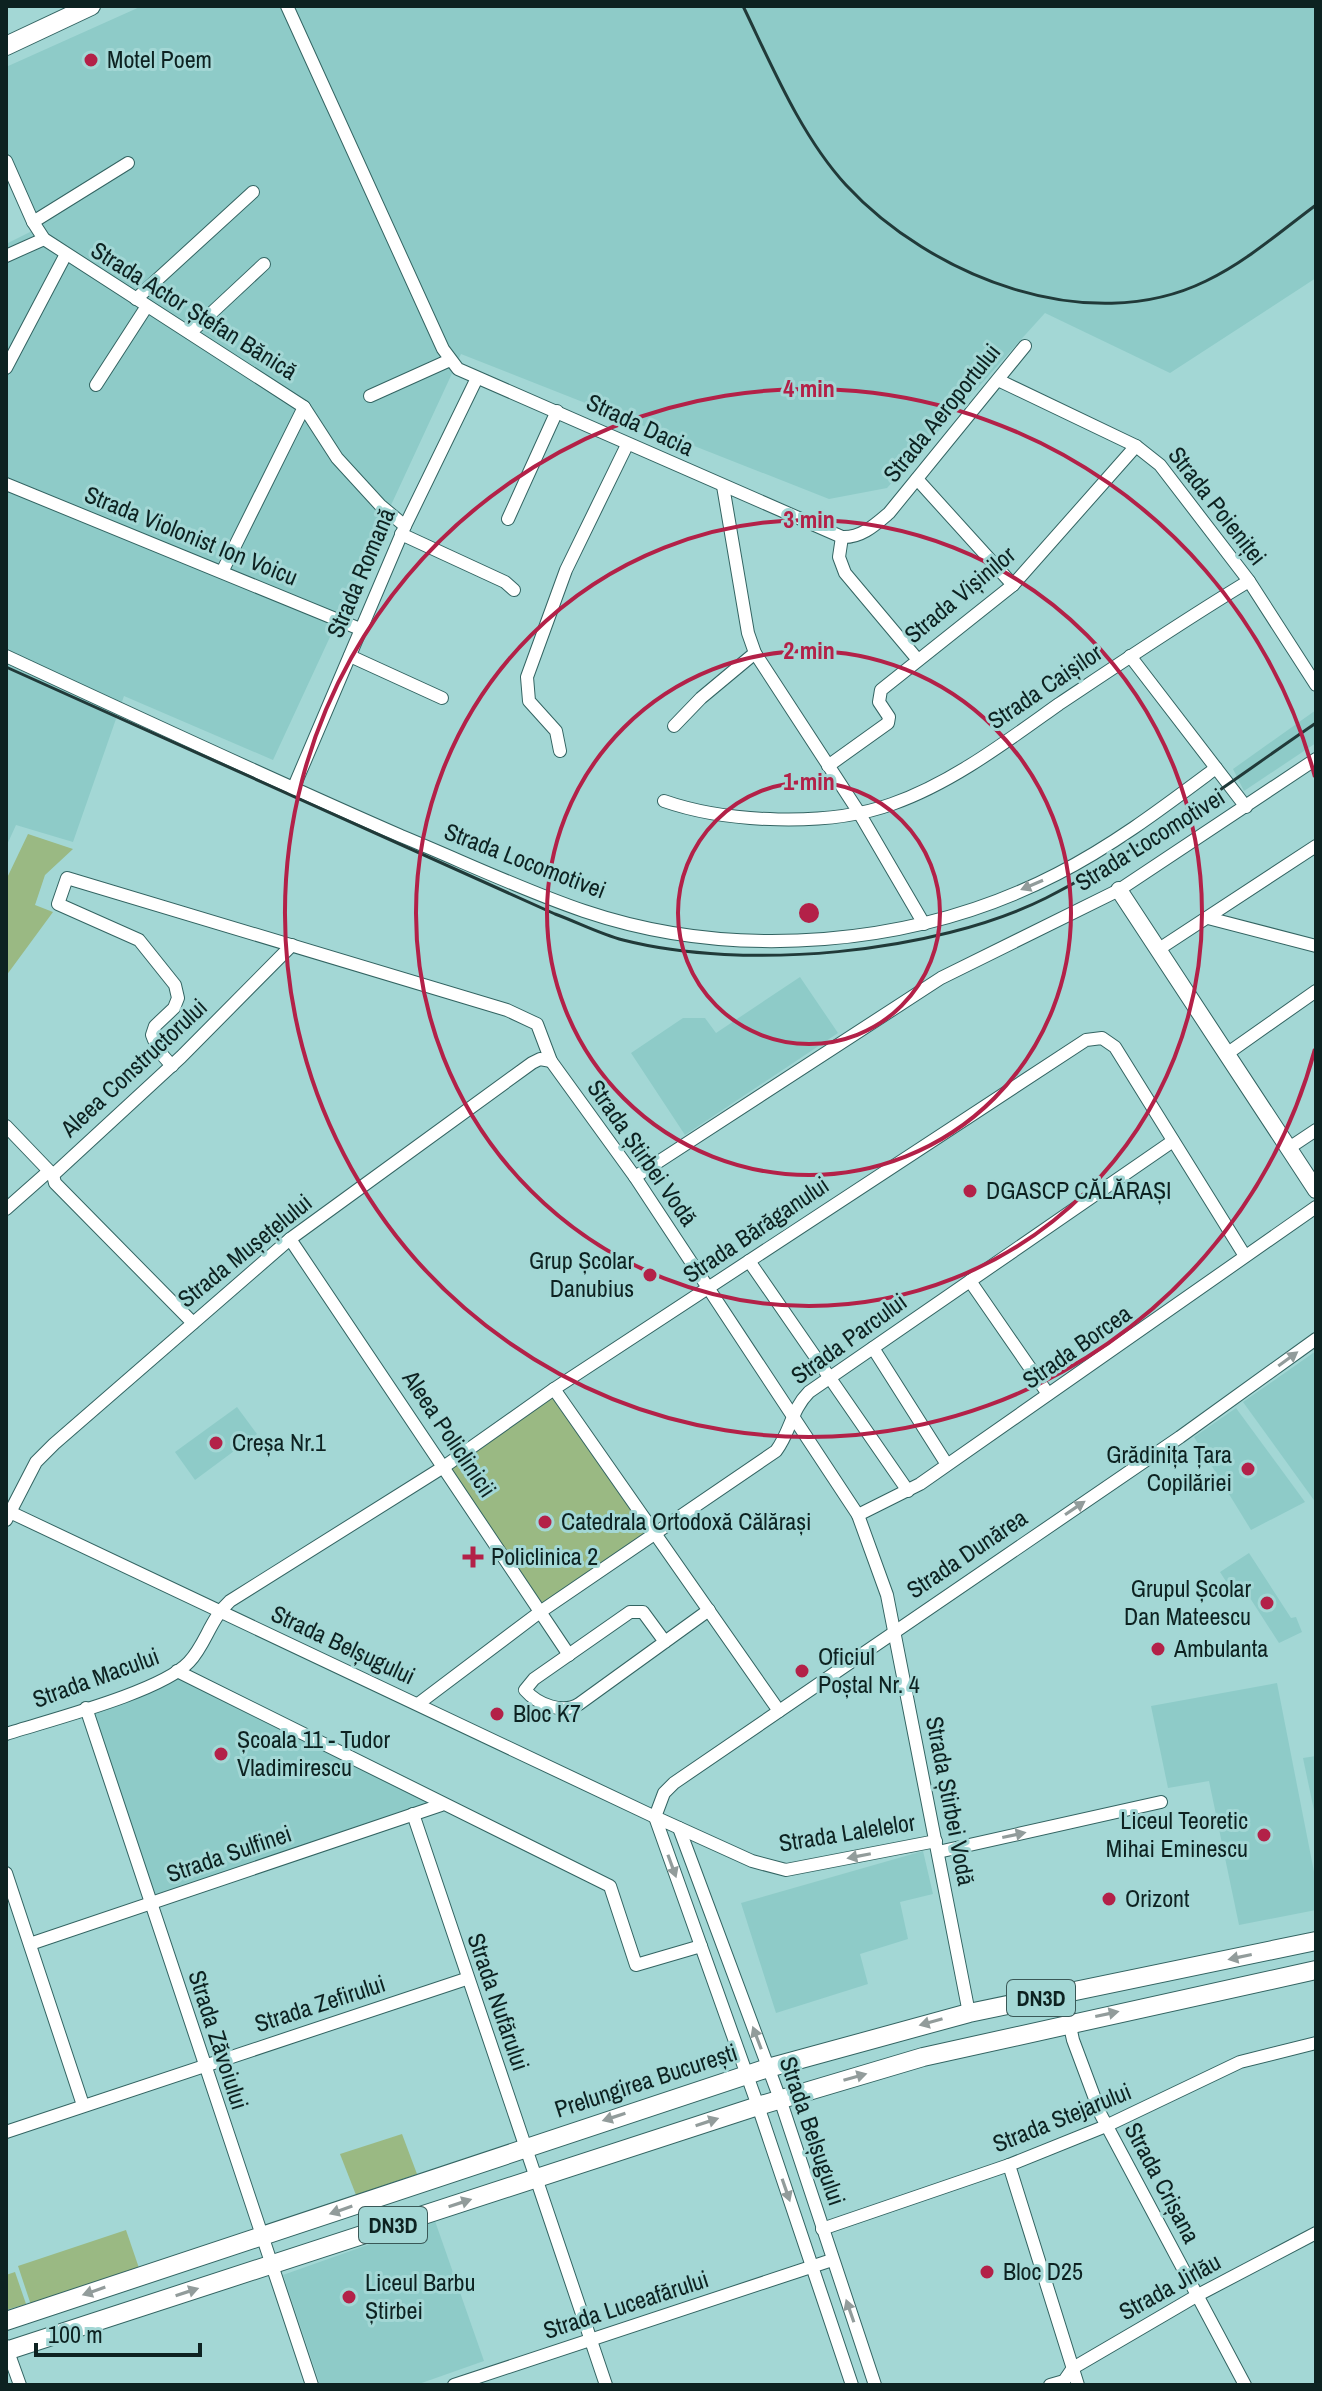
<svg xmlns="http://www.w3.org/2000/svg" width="1322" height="2391" font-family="'Archivo Narrow',sans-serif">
<rect width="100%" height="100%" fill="#a3d7d5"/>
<!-- built -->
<g fill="#8ecbc8">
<path d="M142,6H1316V278L1170,373L1045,313L887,488L829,499L461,354L273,760L124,696L73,842L16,825L6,847V244L32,231L6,171V67Z"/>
<path d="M1316,710V743L1244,791L1233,769Z"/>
<path d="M800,977L838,1033L685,1135L631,1053L683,1018H705L716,1033Z"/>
<path d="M1316,1351V1503L1243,1402Z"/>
<path d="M237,1407L257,1434L195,1480L175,1452Z"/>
<path d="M1236,1408L1305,1502L1251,1530L1194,1437Z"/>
<path d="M1249,1553L1291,1618L1296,1617L1302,1632L1279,1643L1241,1584L1231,1589L1220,1572Z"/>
<path d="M177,1671L441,1805L151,1904L86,1708Z"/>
<path d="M1277,1683L1316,1882V1910L1239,1925L1209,1781L1168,1788L1151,1706Z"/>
<path d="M1316,1756V1820L1303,1758Z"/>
<path d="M923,1851L933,1894L900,1902L908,1939L860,1954L868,1984L776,2013L741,1903Z"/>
<path d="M435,2221L484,2361L416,2385H320L283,2275Z"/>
</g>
<!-- green -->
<g fill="#9ab983">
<path d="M28,834L73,849L45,875L35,905L53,912L6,976V880Z"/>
<path d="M554,1389L655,1530L540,1612L445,1466Z"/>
<path d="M402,2134L417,2174L356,2195L340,2154Z"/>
<path d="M126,2230L140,2271L32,2308L18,2266Z"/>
<path d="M15,2272L26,2304L6,2310V2275Z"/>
</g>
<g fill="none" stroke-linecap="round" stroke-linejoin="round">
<defs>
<g id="minor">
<path d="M287,6L443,349L458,369L842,537C861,538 875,525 889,513L1025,346"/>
<path d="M6,161L33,222L44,239L304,407L337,458L380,505L405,526"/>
<path d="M33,222L128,163"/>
<path d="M6,256L44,239"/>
<path d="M136,299L253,192"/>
<path d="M190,333L264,264"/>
<path d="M6,368L65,256"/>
<path d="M998,380L1136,446L1160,465L1249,581L1316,685"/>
<path d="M96,385L147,306"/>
<path d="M370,396L450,360"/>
<path d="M917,479L1013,585"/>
<path d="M6,484L360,629"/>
<path d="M723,486L748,633L755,653L858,811L924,924"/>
<path d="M508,519L557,411"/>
<path d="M401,534L505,582L514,590"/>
<path d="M842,537L839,557L845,573L918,660"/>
<path d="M222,572L304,407"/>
<path d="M6,656C137,717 268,778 401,836C462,861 522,890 584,911C735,962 916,947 1057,874C1114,845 1165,806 1216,768"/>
<path d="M350,656L442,698"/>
<path d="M1130,656L1246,807"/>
<path d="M674,726L701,698L755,653"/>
<path d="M560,751L556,731L529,701L527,677L566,570L627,445"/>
<path d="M828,766L888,723L889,717L879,702L881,690L1013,585L1136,446"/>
<path d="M293,789L405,526L477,378"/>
<path d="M664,801C727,823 829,827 892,804C952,783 1007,741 1059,704C1122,662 1184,620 1249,581"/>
<path d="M1208,918L1316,946"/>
<path d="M1159,949L1316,846"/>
<path d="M1228,1053L1316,991"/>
<path d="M172,1066L158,1050L152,1035L155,1026L174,1008L178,998L175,985L139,940L58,904L67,878L507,1010L537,1024L551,1061L635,1177L858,1515L887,1595L969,2013"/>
<path d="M6,1126L53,1175L55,1183L193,1323"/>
<path d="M1289,1148L1316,1130"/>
<path d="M53,1175L181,1057L292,945"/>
<path d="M635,1177L941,978L1119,890L1316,759"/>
<path d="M6,1209L49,1171"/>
<path d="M290,1239L569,1655"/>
<path d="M749,1261L908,1491"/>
<path d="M970,1281L1048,1394"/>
<path d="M873,1348L946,1463"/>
<path d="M554,1389L779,1711"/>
<path d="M12,1513L655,1817L664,1793L674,1783L1180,1437L1316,1339"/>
<path d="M858,1515L920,1484L1316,1207"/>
<path d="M6,1520L36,1462L54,1444L290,1239L532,1063L540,1059L551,1061"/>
<path d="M665,1642L643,1612H630L534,1679L525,1690C538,1705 563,1714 579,1704L709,1610"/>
<path d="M177,1671L610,1886L636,1965L701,1946"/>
<path d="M418,1704L540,1612L776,1451C791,1431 791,1410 809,1392L1173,1141"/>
<path d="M86,1708L312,2385"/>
<path d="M6,1734C49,1720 161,1692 189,1662C206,1644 210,1619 230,1601L445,1466L554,1389L1086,1040L1102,1038L1115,1047L1245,1256"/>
<path d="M413,1814L606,2385"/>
<path d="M679,1828L780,2099L875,2385"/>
<path d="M938,1852L1161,1802"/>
<path d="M6,1873L83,2105"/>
<path d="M30,1944L441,1805"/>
<path d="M1063,1994L1073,2040L1101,2115L1245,2385"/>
<path d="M6,2132L466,1979"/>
<path d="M1009,2165L1078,2385"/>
<path d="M822,2229L1009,2165L1106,2126L1240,2062L1316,2043"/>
<path d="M6,2346L20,2385"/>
<path d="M454,2385L832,2260"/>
<path d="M852,2385L758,2106L655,1817L752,1861L786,1870L936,1841"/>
<path d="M1050,2385L1064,2381L1073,2368L1198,2295L1316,2233"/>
</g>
<path id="secondary" d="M1119,890L1316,1190"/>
<g id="primary">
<path d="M6,46L91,6"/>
<path d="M6,2321L768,2068L969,2013L1316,1941"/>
<path d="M6,2351L758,2106L923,2057L1316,1970"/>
</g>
</defs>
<!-- minor casing -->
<use href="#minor" stroke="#336462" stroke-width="14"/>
<!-- secondary casing -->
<use href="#secondary" stroke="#336462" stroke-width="18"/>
<!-- primary casing -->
<use href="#primary" stroke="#336462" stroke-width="20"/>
<!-- minor -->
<use href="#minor" stroke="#fff" stroke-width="12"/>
<!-- secondary -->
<use href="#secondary" stroke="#fff" stroke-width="16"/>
<!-- primary -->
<use href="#primary" stroke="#fff" stroke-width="18"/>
<!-- rail -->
<g stroke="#213a39" stroke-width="3">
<path d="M743,6C772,66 801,136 846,185C930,276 1088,339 1206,281C1246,262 1281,231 1316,205"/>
<path d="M6,667L555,914C577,922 600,934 623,940C744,971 934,954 1046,898C1141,850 1228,783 1316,723"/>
</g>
</g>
<!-- one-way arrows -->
<defs><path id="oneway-solid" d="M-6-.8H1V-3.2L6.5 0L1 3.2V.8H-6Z" transform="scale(2)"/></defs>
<g fill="#929c9b">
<use href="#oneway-solid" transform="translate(1032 885) rotate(157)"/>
<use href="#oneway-solid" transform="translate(1288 1359) rotate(-36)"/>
<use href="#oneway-solid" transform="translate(1075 1508) rotate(-34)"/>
<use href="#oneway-solid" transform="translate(1014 1835) rotate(-12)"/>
<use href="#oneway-solid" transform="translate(859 1856) rotate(169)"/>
<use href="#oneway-solid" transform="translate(672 1866) rotate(70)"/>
<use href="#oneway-solid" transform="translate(1240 1957) rotate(168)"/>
<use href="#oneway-solid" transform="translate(1107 2014) rotate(-12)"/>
<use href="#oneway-solid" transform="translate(931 2022) rotate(164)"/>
<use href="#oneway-solid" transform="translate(757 2038) rotate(-111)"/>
<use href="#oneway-solid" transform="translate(855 2077) rotate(-16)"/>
<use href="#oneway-solid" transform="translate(614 2117) rotate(162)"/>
<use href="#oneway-solid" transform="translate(707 2122) rotate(-18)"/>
<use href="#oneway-solid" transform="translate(786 2190) rotate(71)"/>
<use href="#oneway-solid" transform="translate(460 2203) rotate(-18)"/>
<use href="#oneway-solid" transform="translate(341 2210) rotate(161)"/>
<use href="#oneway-solid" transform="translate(94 2291) rotate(161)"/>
<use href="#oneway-solid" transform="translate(187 2292) rotate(-18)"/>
<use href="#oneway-solid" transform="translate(850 2311) rotate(-109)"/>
</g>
<!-- distance rings -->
<g fill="none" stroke="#b32148" stroke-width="4">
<circle cx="809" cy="913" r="131"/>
<circle cx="809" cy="913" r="262"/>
<circle cx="809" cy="913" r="393"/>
<path d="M1315 1049A524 524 0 1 1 1315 777"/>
</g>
<!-- markers -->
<g fill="#b32148" stroke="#a3d7d5" stroke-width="3">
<circle cx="91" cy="60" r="8"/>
<circle cx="970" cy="1191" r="8"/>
<circle cx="650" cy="1275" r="8"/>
<circle cx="216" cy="1443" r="8"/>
<circle cx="1248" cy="1469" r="8"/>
<circle cx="545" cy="1522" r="8"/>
<path d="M469 1545h8v8h8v8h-8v8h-8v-8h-8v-8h8z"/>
<circle cx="1267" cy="1603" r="8"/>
<circle cx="1158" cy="1649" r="8"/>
<circle cx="802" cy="1671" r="8"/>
<circle cx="497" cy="1714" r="8"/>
<circle cx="221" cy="1754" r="8"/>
<circle cx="1264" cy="1835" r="8"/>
<circle cx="1109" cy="1899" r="8"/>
<circle cx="987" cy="2272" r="8"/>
<circle cx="349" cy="2297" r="8"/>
</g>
<g text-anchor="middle" stroke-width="6" stroke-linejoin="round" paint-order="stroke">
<!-- shield labels -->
<g fill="#a3d7d5" stroke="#3a5857" stroke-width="2">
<rect x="1007" y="1980" width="68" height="36" rx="6"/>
<rect x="359" y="2207" width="68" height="36" rx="6"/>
</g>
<g font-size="22" font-weight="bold" fill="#0d2221">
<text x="1041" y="2006">DN3D</text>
<text x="393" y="2233">DN3D</text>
</g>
<!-- poi labels -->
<g font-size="24" fill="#0d2221" stroke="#a3d7d5" text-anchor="start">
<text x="107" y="68">Motel Poem</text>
<text x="986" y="1199">DGASCP CĂLĂRAȘI</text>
<text x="634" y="1269" text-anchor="end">Grup Școlar<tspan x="634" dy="28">Danubius</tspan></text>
<text x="232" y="1451">Creșa Nr.1</text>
<text x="1232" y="1463" text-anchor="end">Grădinița Țara<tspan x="1232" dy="28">Copilăriei</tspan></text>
<text x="561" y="1530">Catedrala Ortodoxă Călărași</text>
<text x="491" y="1565">Policlinica 2</text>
<text x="1251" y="1597" text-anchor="end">Grupul Școlar<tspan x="1251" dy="28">Dan Mateescu</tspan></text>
<text x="1174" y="1657">Ambulanta</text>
<text x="818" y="1665">Oficiul<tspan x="818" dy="28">Poștal Nr. 4</tspan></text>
<text x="513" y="1722">Bloc K7</text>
<text x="237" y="1748">Școala 11 - Tudor<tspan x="237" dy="28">Vladimirescu</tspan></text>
<text x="1248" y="1829" text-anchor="end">Liceul Teoretic<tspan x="1248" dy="28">Mihai Eminescu</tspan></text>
<text x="1125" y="1907">Orizont</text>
<text x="1003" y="2280">Bloc D25</text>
<text x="365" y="2291">Liceul Barbu<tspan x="365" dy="28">Știrbei</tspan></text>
</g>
<!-- street labels -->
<g font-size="24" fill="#0d2221" stroke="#a3d7d5">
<text transform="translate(194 311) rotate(32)" y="8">Strada Actor Ștefan Bănică</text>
<text transform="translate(942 413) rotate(-51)" y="8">Strada Aeroportului</text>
<text transform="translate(640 425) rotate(25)" y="8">Strada Dacia</text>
<text transform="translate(1217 506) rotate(52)" y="8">Strada Poieniței</text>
<text transform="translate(191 536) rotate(22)" y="8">Strada Violonist Ion Voicu</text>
<text transform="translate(361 573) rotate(-67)" y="8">Strada Romană</text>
<text transform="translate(960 595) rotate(-40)" y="8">Strada Vișinilor</text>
<text transform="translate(1045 687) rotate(-34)" y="8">Strada Caișilor</text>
<text transform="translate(1150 840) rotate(-32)" y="8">Strada Locomotivei</text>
<text transform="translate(525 861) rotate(21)" y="8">Strada Locomotivei</text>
<text transform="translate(134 1068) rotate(-43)" y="8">Aleea Constructorului</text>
<text transform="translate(642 1153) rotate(55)" y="8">Strada Știrbei Vodă</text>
<text transform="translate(756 1230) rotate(-34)" y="8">Strada Bărăganului</text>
<text transform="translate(245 1251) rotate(-39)" y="8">Strada Mușețelului</text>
<text transform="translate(849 1339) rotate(-36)" y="8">Strada Parcului</text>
<text transform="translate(1077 1347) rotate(-35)" y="8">Strada Borcea</text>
<text transform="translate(449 1434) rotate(56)" y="8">Aleea Policlinicii</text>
<text transform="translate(967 1554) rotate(-34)" y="8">Strada Dunărea</text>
<text transform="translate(343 1645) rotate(25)" y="8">Strada Belșugului</text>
<text transform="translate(96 1678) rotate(-20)" y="8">Strada Macului</text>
<text transform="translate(950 1801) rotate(79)" y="8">Strada Știrbei Vodă</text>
<text transform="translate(847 1833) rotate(-9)" y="8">Strada Lalelelor</text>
<text transform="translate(229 1854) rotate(-19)" y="8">Strada Sulfinei</text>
<text transform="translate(498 2002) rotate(71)" y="8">Strada Nufărului</text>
<text transform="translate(320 2004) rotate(-18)" y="8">Strada Zefirului</text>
<text transform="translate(218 2040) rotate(72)" y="8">Strada Zăvoiului</text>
<text transform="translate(646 2081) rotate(-18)" y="8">Prelungirea București</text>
<text transform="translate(1062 2118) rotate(-22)" y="8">Strada Stejarului</text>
<text transform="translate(812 2131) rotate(71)" y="8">Strada Belșugului</text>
<text transform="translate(1162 2183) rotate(62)" y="8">Strada Crișana</text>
<text transform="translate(1170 2287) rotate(-29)" y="8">Strada Jirlău</text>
<text transform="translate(626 2305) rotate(-18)" y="8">Strada Luceafărului</text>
</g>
</g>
<circle cx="809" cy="913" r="12" fill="#b32148" stroke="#a3d7d5" stroke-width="4"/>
<g font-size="24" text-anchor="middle" font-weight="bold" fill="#b32148" stroke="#a3d7d5" stroke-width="6" stroke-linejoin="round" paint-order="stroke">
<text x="809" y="397">4 min</text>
<text x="809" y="528">3 min</text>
<text x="809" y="659">2 min</text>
<text x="809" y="790">1 min</text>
</g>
<!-- border -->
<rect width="1322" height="2391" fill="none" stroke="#0d2221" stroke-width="16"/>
<!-- scale -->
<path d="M36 2343v12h164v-12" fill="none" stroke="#0d2221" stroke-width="4"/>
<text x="48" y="2343" font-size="24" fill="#0d2221" stroke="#a3d7d5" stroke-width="6" paint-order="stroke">100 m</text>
</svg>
